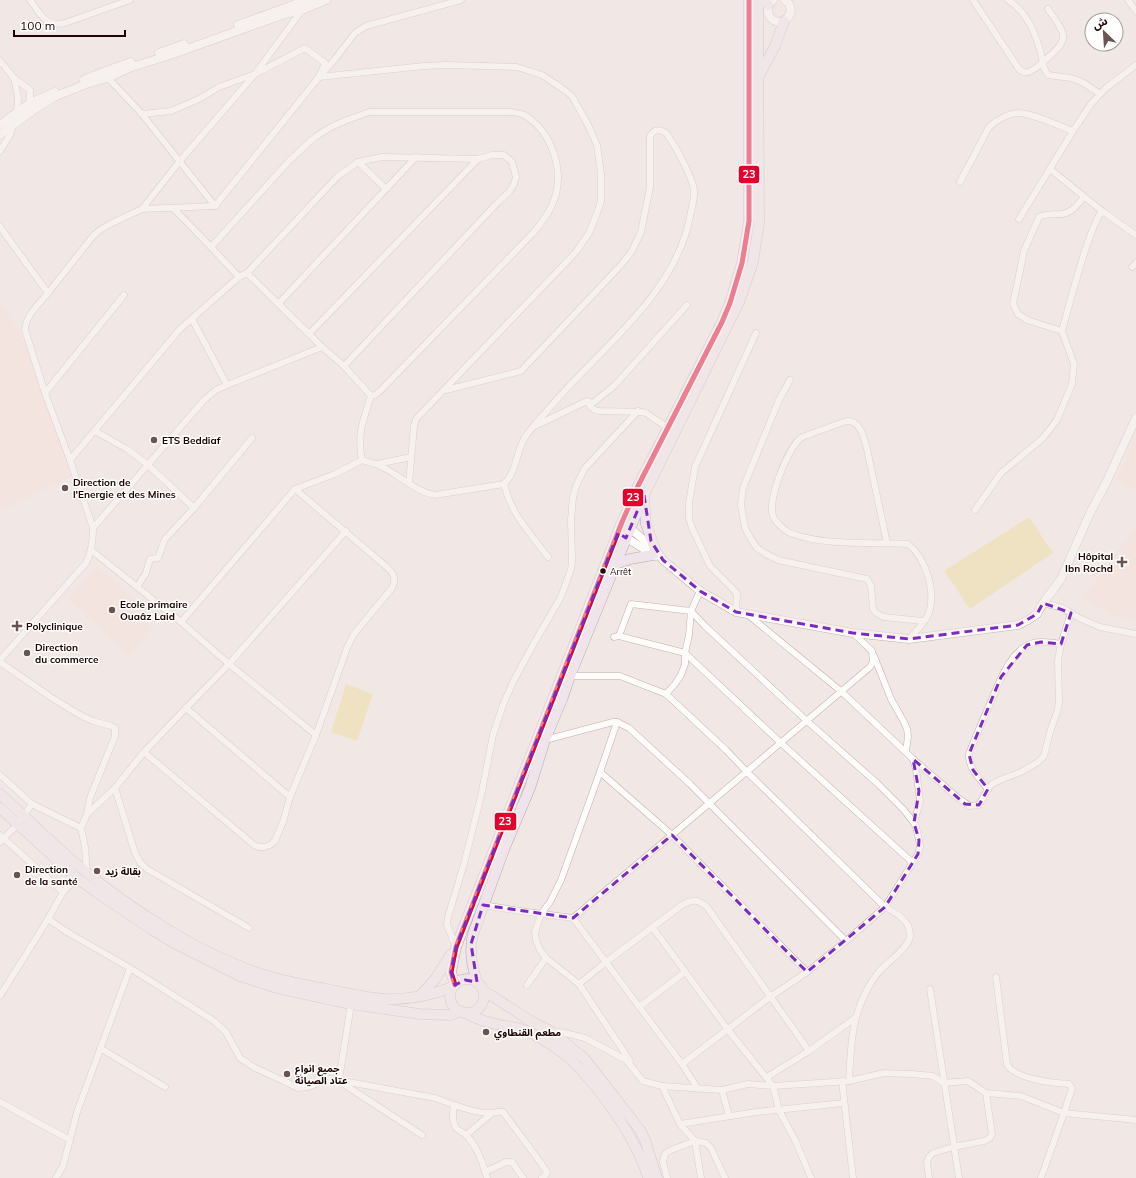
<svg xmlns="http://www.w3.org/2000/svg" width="1136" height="1178" font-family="Mulish,'Noto Sans Arabic',sans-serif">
<rect width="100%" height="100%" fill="#f1e8e5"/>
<!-- built -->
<g fill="#f8e0d8">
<path d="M0,303L20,332L73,476L0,511Z"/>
<path d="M1136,434V491L1116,480Z"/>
<path d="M1136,527V619L1112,616L1082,598Z"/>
<path d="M97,566L157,621L129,656L68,599Z"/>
</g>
<!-- green -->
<g fill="#eddb99">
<path d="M1029,517L1053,553L970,609L944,571Z"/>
<path d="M346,684L373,694L357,741L331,732Z"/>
</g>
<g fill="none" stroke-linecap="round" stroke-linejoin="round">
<defs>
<g id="minor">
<path d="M30,0C40,14 46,27 65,23L130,0"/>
<path d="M973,0L1019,69C1027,78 1036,67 1043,62C1038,39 1029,13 1008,0"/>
<path d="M1128,0L1136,11"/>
<path d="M1048,9C1068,38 1070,38 1043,62L1044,68L1048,75L1071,78L1082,82L1100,94"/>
<path d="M0,61L14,78L30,90V103L32,106"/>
<path d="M14,78L18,97L17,112L18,115"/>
<path d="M108,78L142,114L215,206"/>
<path d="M142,114L171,111L199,99L219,87L255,74L305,48L325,63L319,77L424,66L447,65L517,67L542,75L563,89L572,96L588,125L597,145L601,174V201L596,216L589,233L576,252L416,419L414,426L409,483"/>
<path d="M0,151L10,135L13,125"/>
<path d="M1050,169L1102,211L1136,235"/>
<path d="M960,182L989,127C997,120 1006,114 1017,113C1030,112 1059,126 1073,131"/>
<path d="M386,189L416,157"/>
<path d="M173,208L211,247L290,160L315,137L331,127L347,120L369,112H511C516,113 521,113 526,116C550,131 563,166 556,194C552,209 543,222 533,233L380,391L375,395L371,396"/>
<path d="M142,209L215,206L319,77L335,59L355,33L366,26L461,0"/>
<path d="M1019,219L1073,131L1091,104L1106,88L1136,65"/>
<path d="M0,227L48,293C39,304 25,316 25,330L45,393L70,460L93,528C93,540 92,552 86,563L0,660"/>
<path d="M211,247L239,277"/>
<path d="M1132,267L1136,263"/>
<path d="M48,293L93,236L100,230L110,224L142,209L179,162L255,74L302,10"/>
<path d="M279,303L386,189L358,162"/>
<path d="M192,319L227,385"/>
<path d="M1062,331C1069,305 1076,279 1084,254C1089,239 1093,224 1102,211"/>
<path d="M309,334L247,273L338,176L358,162L382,157L478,159L492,155H504L512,162L516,177L514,184L509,192L499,201L344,366"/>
<path d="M322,347L309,334L478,159"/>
<path d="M790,380L779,400L743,488L741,505L745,528L749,536L757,548L766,554L778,560L867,579L871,586L873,609L876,613L883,617L923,621"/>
<path d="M45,393L124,295"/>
<path d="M587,401C590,407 592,410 599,411L642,412L646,413L668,428"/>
<path d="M535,426L587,401L593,403L615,385L687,305"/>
<path d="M95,431L127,449L147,464L194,508"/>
<path d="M70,460L180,329L239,277L247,273"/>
<path d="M377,464L411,457"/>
<path d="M504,484C511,514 530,533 548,557"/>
<path d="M975,510L1001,473L1043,438L1057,420L1072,384L1073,373L1074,364L1062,331L1027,320L1018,314L1013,304L1024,251L1039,217C1047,213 1054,215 1062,214C1072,213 1078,204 1084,197"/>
<path d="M93,528L204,400L216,390L227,385L322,347L344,366L371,396C363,421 357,433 362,460"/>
<path d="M887,543L867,449C864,439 861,420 847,421C835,425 824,429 813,433C809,435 804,436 801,438C788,447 767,501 773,516C776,523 786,532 793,534C825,546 874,542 908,544C926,558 937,593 928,615C924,624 915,632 909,639"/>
<path d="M91,550L181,622"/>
<path d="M137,587L146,573L150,559L158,558L165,539L194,508L252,438"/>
<path d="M1043,603L1063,608L1079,618L1100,627L1136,634"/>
<path d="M736,612L737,593L710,566L692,528L689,518V503L695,467L756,333"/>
<path d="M747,614L842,692L913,759L916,769L920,801L914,823"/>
<path d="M619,636L631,604L691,611L705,626L807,721L878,784L904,810L914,823L916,827L919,840L920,847L918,854L885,907L846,941L807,972L770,997L682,1064"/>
<path d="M614,637L619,636L685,653L781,743L912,862"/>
<path d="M874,656L891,699L904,722L907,729L908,736L906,752"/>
<path d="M0,662L52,698L80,715L93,721L111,726L115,728V736L90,798L87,813"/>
<path d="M570,676H620L666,694L726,750L747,772L885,907C896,913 911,921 910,936C909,948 886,963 878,973C874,977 871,983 868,988C851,1019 851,1046 849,1081"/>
<path d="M666,694L675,684L681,675L685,664V653L689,635L691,611L700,591"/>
<path d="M186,708L290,797"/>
<path d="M316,735L229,664L181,622L295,489L335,474L362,460C367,462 373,463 378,465C398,473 413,491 435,495L504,484C515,474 516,457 522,443C527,432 538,421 546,412C596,351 674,298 690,217C691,209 695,199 694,190C692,176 675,145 666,133C659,129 653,129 650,137V187L641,232L632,251L621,265L521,371L446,390"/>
<path d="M545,740L613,722H617L629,728L690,784L846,941"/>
<path d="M144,752L254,845L259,847H264L270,845L275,841L283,822L290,797L316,735L347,648L354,634L392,588C396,579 395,575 388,568L295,489"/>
<path d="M913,759L958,798L970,806L979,805L988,789L992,784L1000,780L1021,772L1038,762L1044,756L1050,732L1057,712L1059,703L1058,660L1061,644L1071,613"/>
<path d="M600,772L672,835L807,972"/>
<path d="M0,775L32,804L17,825L0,842"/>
<path d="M115,788L135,853L140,862L147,869L249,928"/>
<path d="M988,789C980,779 968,768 969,754C975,738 982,722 989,706C998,686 1009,650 1033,643C1041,640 1052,643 1061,644"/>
<path d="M32,804L81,828"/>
<path d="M0,835L63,892"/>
<path d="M87,873L85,847L81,828L87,814L115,788L144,752L186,708L229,664L346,531"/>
<path d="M77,878L63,892L48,919L67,932L130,968L214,1021L226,1032L240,1058L255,1068L284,1081L298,1088L308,1087L329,1079L339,1080L351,1089L422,1135"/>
<path d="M483,905L520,911L573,918L672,835L870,667L873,662L872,651L853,633"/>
<path d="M573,918L682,1064L698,1089"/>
<path d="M653,928L728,1030L773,1086L779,1110L796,1142L811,1178"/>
<path d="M456,947L447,925L448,917L464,864L481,796L493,735L503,705L513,682L533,645L561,597L571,569L572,562L571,520L573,497L577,484L585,468L638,411"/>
<path d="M546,958L579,984L630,1061"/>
<path d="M996,977L1007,1064C1014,1079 1053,1083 1069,1084L1072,1088L1064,1113L1041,1178"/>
<path d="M579,984L606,962L682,905C692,899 698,899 707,907L809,1051"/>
<path d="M527,985L546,958L540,950L536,940L535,932L541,914L550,902L561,880L600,772L617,722"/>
<path d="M930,989L959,1178"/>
<path d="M0,996L48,919"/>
<path d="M639,1007L685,972"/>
<path d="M536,1036L549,1030L569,1034L585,1038L626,1060L643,1081L662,1086L722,1090L748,1084L773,1086L849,1081L884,1073L912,1074L933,1076L943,1083L968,1081L986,1093L1021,1096L1064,1113L1136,1120"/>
<path d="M100,1048L165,1087"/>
<path d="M767,1077L809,1051L855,1018"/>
<path d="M339,1080L351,1004"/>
<path d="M343,1081L435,1098L454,1105C453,1111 452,1120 455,1126C457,1131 464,1132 467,1136C477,1147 483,1163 487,1178"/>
<path d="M842,1081L853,1178"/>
<path d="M662,1086L680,1124L695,1141L701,1178"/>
<path d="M722,1090L729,1116"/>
<path d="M0,1102L70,1140"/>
<path d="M454,1105C465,1108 478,1114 490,1113C495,1113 498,1111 503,1112L538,1159L547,1172L546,1175L542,1178"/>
<path d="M680,1124L756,1112L844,1103"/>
<path d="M466,1135L491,1114"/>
<path d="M485,1172L506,1162H512L523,1178"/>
<path d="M56,1178L63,1166L77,1112L130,968"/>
<path d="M667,1178L663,1162L665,1154L671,1150L695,1141L706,1143L711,1148L725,1178"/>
<path d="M929,1178L927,1162L929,1157L933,1153L953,1147L984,1141L990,1138L992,1134L986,1093"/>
</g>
<g id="tertiary">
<path d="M773,0L768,5V13C777,34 802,13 785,0"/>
<path d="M238,25L301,2L313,0"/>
<path d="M159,53L184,44"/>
<path d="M84,80L103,72L131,62"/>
<path d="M0,125L30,103L55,92"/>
<path d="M0,135L35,109L56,96L89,83L108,78L129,68L173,54L285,14L302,10L326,0"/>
<path d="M626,525L655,549L663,560L700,591L736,612L853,633L909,639L1018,625L1028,620L1037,614L1043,603L1061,579L1090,513L1106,483L1136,418"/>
<path d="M622,535L655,556"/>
</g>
<g id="trunk">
<path d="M765,0L768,5"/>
<path d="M760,74L775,46L784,21"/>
<path d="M644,499L646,524L655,549"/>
<path d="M615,564L630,559L653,555"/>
<path d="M0,794C27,818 52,844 80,867C130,909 197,952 258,973C280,981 303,984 326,989C345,993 366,998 385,999C409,1000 432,995 453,987"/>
<path d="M0,808L77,878L96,892L151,929L174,943L240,976L277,988L351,1004L419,1014L451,1015L460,1011"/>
<circle cx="467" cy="996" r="17"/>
<path d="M477,982C472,966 469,951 473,934L505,847L530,788L545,740L563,697L570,676L644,495L740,300L753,262L759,223L758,0"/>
<path d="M455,985L451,972L456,947L622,522L638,486L722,322L730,303L742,263L749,221V0"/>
<path d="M483,990L532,1022L549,1030L584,1058L606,1086L640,1130L645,1140L657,1178"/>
<path d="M420,996L436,978L451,954"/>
<path d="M465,1013C475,1018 485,1022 496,1024C507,1027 519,1027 529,1032C543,1039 558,1048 570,1059C599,1086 637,1139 648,1178"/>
</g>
</defs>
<!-- minor casing -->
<use href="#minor" stroke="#c2b0aa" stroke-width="7"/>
<!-- tertiary casing -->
<use href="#tertiary" stroke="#c2b0aa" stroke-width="9"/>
<!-- trunk casing -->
<use href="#trunk" stroke="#b9a7af" stroke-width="11"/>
<!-- minor -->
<use href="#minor" stroke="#fdfcfb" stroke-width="6"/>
<!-- tertiary -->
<use href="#tertiary" stroke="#fdfcfb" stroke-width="8"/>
<!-- trunk -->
<use href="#trunk" stroke="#efe4ea" stroke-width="10"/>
<defs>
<path id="bus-1" d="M455,985L451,972L456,947L622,522L638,486L722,322L730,303L742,263L749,221V0"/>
</defs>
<!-- bus-1 casing -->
<use href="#bus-1" stroke="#fff" stroke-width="8"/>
<!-- bus-1 -->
<use href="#bus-1" stroke="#e4002b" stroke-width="5"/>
</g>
<!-- marked area -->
<path d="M0 0H1136V1178H0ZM644,495L651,541L663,560L700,591L736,612L853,633L909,639L1018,625L1037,614L1043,603L1071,613L1061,644L1041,642L1027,645L1001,677L969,754L973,770L988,789L979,805L965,804L913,759L919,791L914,823L919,840L918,854L885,907L807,972L672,835L573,918L483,905L471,944L477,982L465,980L455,985L451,972L456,947L618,533L626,538Z" fill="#f1e8e5" fill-opacity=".55" fill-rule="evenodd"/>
<path fill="none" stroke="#7b2cbf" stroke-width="3" stroke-dasharray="8 5" stroke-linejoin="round" d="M644,495L651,541L663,560L700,591L736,612L853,633L909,639L1018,625L1037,614L1043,603L1071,613L1061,644L1041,642L1027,645L1001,677L969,754L973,770L988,789L979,805L965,804L913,759L919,791L914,823L919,840L918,854L885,907L807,972L672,835L573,918L483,905L471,944L477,982L465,980L455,985L451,972L456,947L618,533L626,538Z"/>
<!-- markers -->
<g fill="#685451" stroke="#fff" stroke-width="1.5">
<circle cx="154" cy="440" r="4"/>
<circle cx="65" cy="488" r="4"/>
<path d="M1120 556h4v4h4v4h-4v4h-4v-4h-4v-4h4z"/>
<circle cx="112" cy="610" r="4"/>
<path d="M15 620h4v4h4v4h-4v4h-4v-4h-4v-4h4z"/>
<circle cx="27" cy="653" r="4"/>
<circle cx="97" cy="871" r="4"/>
<circle cx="17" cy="875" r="4"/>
<circle cx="486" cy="1032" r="4"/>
<circle cx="287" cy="1074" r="4"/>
</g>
<circle fill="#1f0501" stroke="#fff" stroke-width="1.5" cx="603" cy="571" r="3.5"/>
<g text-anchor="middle" stroke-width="3" stroke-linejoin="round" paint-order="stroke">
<!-- bus labels -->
<g font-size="9" fill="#1f0501" stroke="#fff" text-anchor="start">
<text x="610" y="575">Arrêt</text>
</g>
<!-- poi labels -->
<g font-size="10" font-weight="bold" fill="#1f0501" stroke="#fff" text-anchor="start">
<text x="162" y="444">ETS Beddiaf</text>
<text x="73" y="486">Direction de<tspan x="73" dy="12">l'Energie et des Mines</tspan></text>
<text x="1113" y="560" text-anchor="end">Hôpital<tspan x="1113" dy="12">Ibn Rochd</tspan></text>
<text x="120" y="608">Ecole primaire<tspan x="120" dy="12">Ouaâz Laid</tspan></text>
<text x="26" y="630">Polyclinique</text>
<text x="35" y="651">Direction<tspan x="35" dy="12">du commerce</tspan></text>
<text x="25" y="873">Direction<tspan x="25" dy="12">de la santé</tspan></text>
<text x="105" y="875">بقالة زيد</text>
<text x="494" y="1036">مطعم القنطاوي</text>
<text x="295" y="1072">جميع انواع<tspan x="295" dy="12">عتاد الصيانة</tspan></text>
</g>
</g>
<g stroke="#fff" stroke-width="1.5">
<rect x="738" y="165" width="22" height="19" rx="4" fill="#e4002b"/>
<rect x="622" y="488" width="22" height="19" rx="4" fill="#e4002b"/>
<rect x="494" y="812" width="23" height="19" rx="4" fill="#e4002b"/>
</g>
<g font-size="11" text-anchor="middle" font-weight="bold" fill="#fff">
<text x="749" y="178">23</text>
<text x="633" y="501">23</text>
<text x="505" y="825">23</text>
</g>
<!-- north arrow -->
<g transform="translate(1104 32) rotate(335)"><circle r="19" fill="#ffffff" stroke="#a59b99"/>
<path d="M0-3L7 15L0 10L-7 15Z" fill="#685451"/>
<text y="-6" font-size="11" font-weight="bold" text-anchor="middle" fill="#1f0501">ش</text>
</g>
<!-- scale -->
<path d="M14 30v6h111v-6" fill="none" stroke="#1f0501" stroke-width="2"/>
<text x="20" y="30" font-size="12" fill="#1f0501" stroke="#ffffff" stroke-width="3" paint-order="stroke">100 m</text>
</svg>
